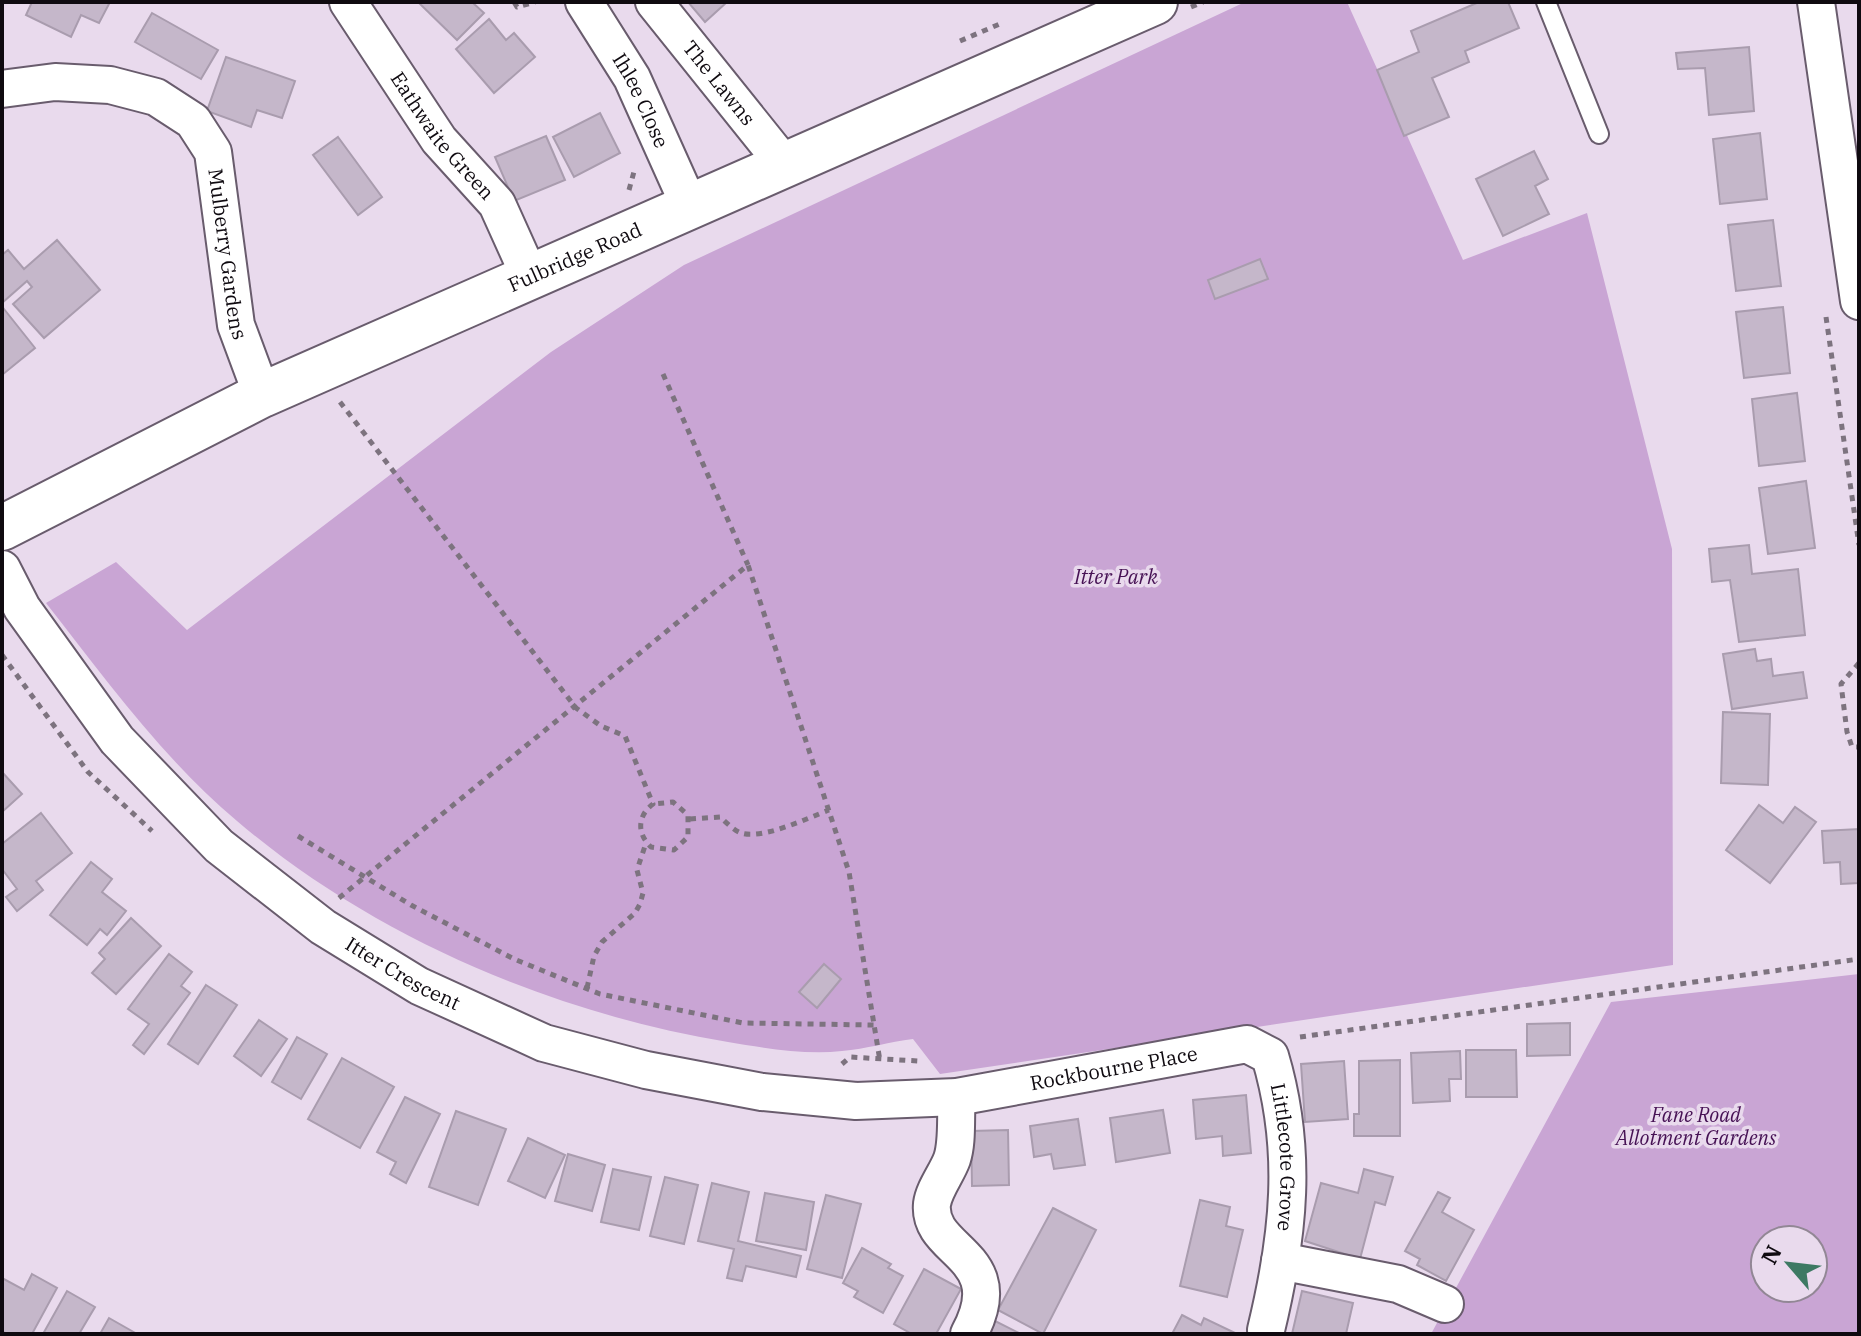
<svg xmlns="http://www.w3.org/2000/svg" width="1861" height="1336" font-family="'IBM Plex Serif',serif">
  <rect width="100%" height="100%" fill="#e9daed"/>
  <g fill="#c9a5d4" fill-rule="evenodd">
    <path d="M1245,2H1347L1463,260L1587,213L1672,549L1673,965L940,1074L913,1039C889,1042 866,1049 842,1051C805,1055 764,1048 728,1042C552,1013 373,937 237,821C163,759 105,678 46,603L116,562L187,630L551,352L684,265Z"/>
    <path d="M1859,974V1334H1431L1611,1002ZM1765,1240H1813V1288H1765Z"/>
  </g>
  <g fill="#c5b7ca" stroke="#a99cae" stroke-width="2">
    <polygon points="32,2 110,2 99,23 81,15 71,37 26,15"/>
    <polygon points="418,2 472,2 484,13 457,40"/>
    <polygon points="688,2 727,2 705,22"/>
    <polygon points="1479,2 1508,2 1519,28 1465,51 1469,62 1432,78 1449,117 1404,136 1377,70 1419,52 1411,31"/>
    <polygon points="152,13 218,50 201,79 135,42"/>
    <polygon points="489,19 506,40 514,33 535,57 494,93 456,49"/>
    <polygon points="1749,47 1754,111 1709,115 1705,68 1678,69 1676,53"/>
    <polygon points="226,57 295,81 282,118 257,110 251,127 207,111"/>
    <polygon points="600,113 620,153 574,177 553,137"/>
    <polygon points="1760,133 1767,199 1720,204 1713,139"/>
    <polygon points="546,136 565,180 514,201 495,157"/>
    <polygon points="338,137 382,197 358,215 313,155"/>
    <polygon points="1534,151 1548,179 1535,186 1549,214 1503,236 1476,179"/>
    <polygon points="1773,220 1781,286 1736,291 1728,225"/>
    <polygon points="57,240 100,290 44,338 13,304 32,287 27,281 2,303 2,255 8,250 24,269"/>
    <polygon points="1260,259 1268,279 1215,299 1208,280"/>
    <polygon points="1783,307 1790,373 1744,378 1736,312"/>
    <polygon points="4,309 35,348 2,375 2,311"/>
    <polygon points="1797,393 1805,461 1759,466 1752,399"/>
    <polygon points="1806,481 1815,548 1768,554 1759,488"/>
    <polygon points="1749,545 1752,574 1798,569 1805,635 1739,642 1730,580 1712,582 1709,549"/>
    <polygon points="1755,649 1757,661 1771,659 1773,676 1803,672 1807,698 1732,709 1723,654"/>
    <polygon points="1723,712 1770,714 1768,785 1721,783"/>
    <polygon points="2,772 22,794 2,812"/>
    <polygon points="1759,805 1783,823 1795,807 1816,822 1770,883 1726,850"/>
    <polygon points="41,813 72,853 36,881 43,890 17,911 6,897 17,889 2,869 2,844"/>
    <polygon points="1859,829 1859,883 1841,884 1840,862 1824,863 1822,831"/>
    <polygon points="91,862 112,879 102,892 126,911 107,935 100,929 87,945 50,915"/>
    <polygon points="131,918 161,946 116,994 92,973 105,959 99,953"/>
    <polygon points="169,954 192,972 181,986 190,993 144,1054 133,1045 149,1024 128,1009"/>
    <polygon points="824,964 841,979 817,1008 799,992"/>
    <polygon points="206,985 237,1005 198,1064 168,1044"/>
    <polygon points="259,1020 287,1039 261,1076 234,1056"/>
    <polygon points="1570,1023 1570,1055 1527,1056 1527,1024"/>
    <polygon points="297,1037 327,1054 301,1099 272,1082"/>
    <polygon points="1466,1050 1516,1050 1517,1097 1466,1097"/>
    <polygon points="1460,1051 1461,1079 1449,1079 1450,1101 1413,1103 1411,1053"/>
    <polygon points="342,1058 394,1087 360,1148 308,1119"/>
    <polygon points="1400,1060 1400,1136 1354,1136 1354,1114 1359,1114 1359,1061"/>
    <polygon points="1344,1061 1348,1119 1305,1122 1301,1064"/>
    <polygon points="1246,1095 1251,1153 1223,1156 1222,1136 1196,1139 1193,1100"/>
    <polygon points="405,1097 440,1114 406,1183 390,1174 396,1162 377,1152"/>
    <polygon points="1163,1110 1170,1153 1116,1162 1110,1118"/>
    <polygon points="456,1111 506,1129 478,1205 429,1187"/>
    <polygon points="1078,1119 1085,1165 1054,1169 1051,1154 1034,1157 1030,1126"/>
    <polygon points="1008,1130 1009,1185 972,1186 971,1131"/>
    <polygon points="528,1138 565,1155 545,1198 508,1181"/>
    <polygon points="568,1154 605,1165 592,1211 555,1201"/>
    <polygon points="613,1169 651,1177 639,1230 601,1222"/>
    <polygon points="1364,1169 1393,1177 1385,1205 1375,1202 1360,1259 1305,1241 1321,1183 1358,1193"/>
    <polygon points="665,1177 698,1185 684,1244 650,1236"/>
    <polygon points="712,1183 749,1192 738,1241 801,1256 796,1277 746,1266 742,1281 727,1278 734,1249 698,1241"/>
    <polygon points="1438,1192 1450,1198 1442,1212 1474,1230 1446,1281 1417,1265 1420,1259 1405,1251"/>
    <polygon points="765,1193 814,1202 806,1250 756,1241"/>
    <polygon points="826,1195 861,1204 842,1278 807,1269"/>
    <polygon points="1200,1200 1230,1207 1226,1226 1243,1230 1227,1297 1180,1286"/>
    <polygon points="1053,1208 1096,1230 1043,1334 998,1310"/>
    <polygon points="862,1248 891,1264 888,1268 903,1276 883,1313 854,1297 858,1291 843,1283"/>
    <polygon points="924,1269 961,1289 936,1334 912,1334 894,1324"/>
    <polygon points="32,1274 57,1288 32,1334 7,1334 2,1331 2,1278 24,1290"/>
    <polygon points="67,1291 95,1307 79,1334 43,1334"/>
    <polygon points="1302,1291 1353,1303 1346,1334 1292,1334"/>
    <polygon points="1182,1315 1201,1325 1204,1318 1235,1333 1172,1334"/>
    <polygon points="109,1318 137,1334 100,1334"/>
    <polygon points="993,1320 1021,1334 986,1334"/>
  </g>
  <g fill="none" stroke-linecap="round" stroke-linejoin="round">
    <defs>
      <polyline id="lane" points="1546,2 1599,134"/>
      <g id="street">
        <path id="s1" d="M348,2L439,140L497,204L529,275"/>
        <path id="s2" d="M584,2L632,78L689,205"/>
        <path id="s3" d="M654,2L784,164"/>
        <polyline points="1816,2 1859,301"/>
        <path id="s4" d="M2,89L55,82L110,85L156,97L193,121L213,152L236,325L262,395"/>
        <path id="s5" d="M2,569L22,608L117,740L219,846L323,927L419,986L544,1043L646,1070L762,1092L856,1101L957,1097L1247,1044L1270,1056C1298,1150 1289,1235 1266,1330"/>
        <path d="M957,1097C955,1116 958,1141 952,1159C947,1173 934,1189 932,1204C927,1253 1012,1254 969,1334"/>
        <polyline points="1280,1261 1398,1284 1445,1304"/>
      </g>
      <g id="secondary">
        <path id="s6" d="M2,528L262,395L1155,2"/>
      </g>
    </defs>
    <use href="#lane" stroke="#695c6d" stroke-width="22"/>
    <use href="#street" stroke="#695c6d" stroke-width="40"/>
    <use href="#secondary" stroke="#695c6d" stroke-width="48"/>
    <g stroke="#7d737f" stroke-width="5" stroke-dasharray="6 6" stroke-linecap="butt">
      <polyline points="514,2 517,7 535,2"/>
      <polyline points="1191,7 1203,2"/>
      <polyline points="960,41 1002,23"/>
      <polyline points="629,190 635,168"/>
      <polyline points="1826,317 1859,545"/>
      <polyline points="663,374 748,565"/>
      <path d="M340,402L576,708L601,726L625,736L653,804C638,815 636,833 651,847L674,850L688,837V815L673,802L653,804"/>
      <polyline points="2,655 88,772 152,831"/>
      <polyline points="1859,663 1841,684 1847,732 1852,747 1859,747"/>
      <path d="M690,819L720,817C726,822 733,830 741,833C762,840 808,818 829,810"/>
      <polyline points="298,836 411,905 514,959 600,994 743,1023 874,1025"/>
      <polyline points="339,898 748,565 849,872 880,1061"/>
      <polyline points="587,988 594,956 602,942 635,913 640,904 643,893 637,870 646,843"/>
      <polyline points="1300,1037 1859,959"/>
      <polyline points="842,1064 850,1057 918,1061"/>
    </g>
    <use href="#lane" stroke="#fff" stroke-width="18"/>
    <use href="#street" stroke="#fff" stroke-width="36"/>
    <use href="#secondary" stroke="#fff" stroke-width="44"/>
  </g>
  <g text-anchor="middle" stroke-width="7" stroke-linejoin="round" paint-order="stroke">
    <g font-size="20" fill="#0f0a10" stroke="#e9daed">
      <text dy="7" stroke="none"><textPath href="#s3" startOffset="104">The Lawns</textPath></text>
      <text dy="7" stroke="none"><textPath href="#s2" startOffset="114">Ihlee Close</textPath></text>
      <text dy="7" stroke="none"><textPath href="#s1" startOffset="164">Eathwaite Green</textPath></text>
      <text dy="7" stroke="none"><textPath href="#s4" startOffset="340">Mulberry Gardens</textPath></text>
      <text dy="7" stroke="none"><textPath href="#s6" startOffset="634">Fulbridge Road</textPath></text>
      <text dy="7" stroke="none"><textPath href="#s5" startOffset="578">Itter Crescent</textPath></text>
      <text dy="7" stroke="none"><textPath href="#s5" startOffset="1314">Rockbourne Place</textPath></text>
      <text dy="7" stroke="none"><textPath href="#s5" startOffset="1578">Littlecote Grove</textPath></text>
    </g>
    <g font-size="20" font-style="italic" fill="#461154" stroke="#e9daed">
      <text x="1116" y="584">Itter Park</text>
      <text x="1696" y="1122">Fane Road<tspan x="1696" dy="23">Allotment Gardens</tspan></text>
    </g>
  </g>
  <rect width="1861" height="1336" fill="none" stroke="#0f0a10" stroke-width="8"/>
  <g transform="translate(1789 1264) rotate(298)"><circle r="38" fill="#e9daed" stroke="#928795" stroke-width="2"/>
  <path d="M0-6L14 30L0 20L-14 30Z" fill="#3d7963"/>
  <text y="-12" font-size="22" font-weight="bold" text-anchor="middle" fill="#0f0a10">N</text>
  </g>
</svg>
